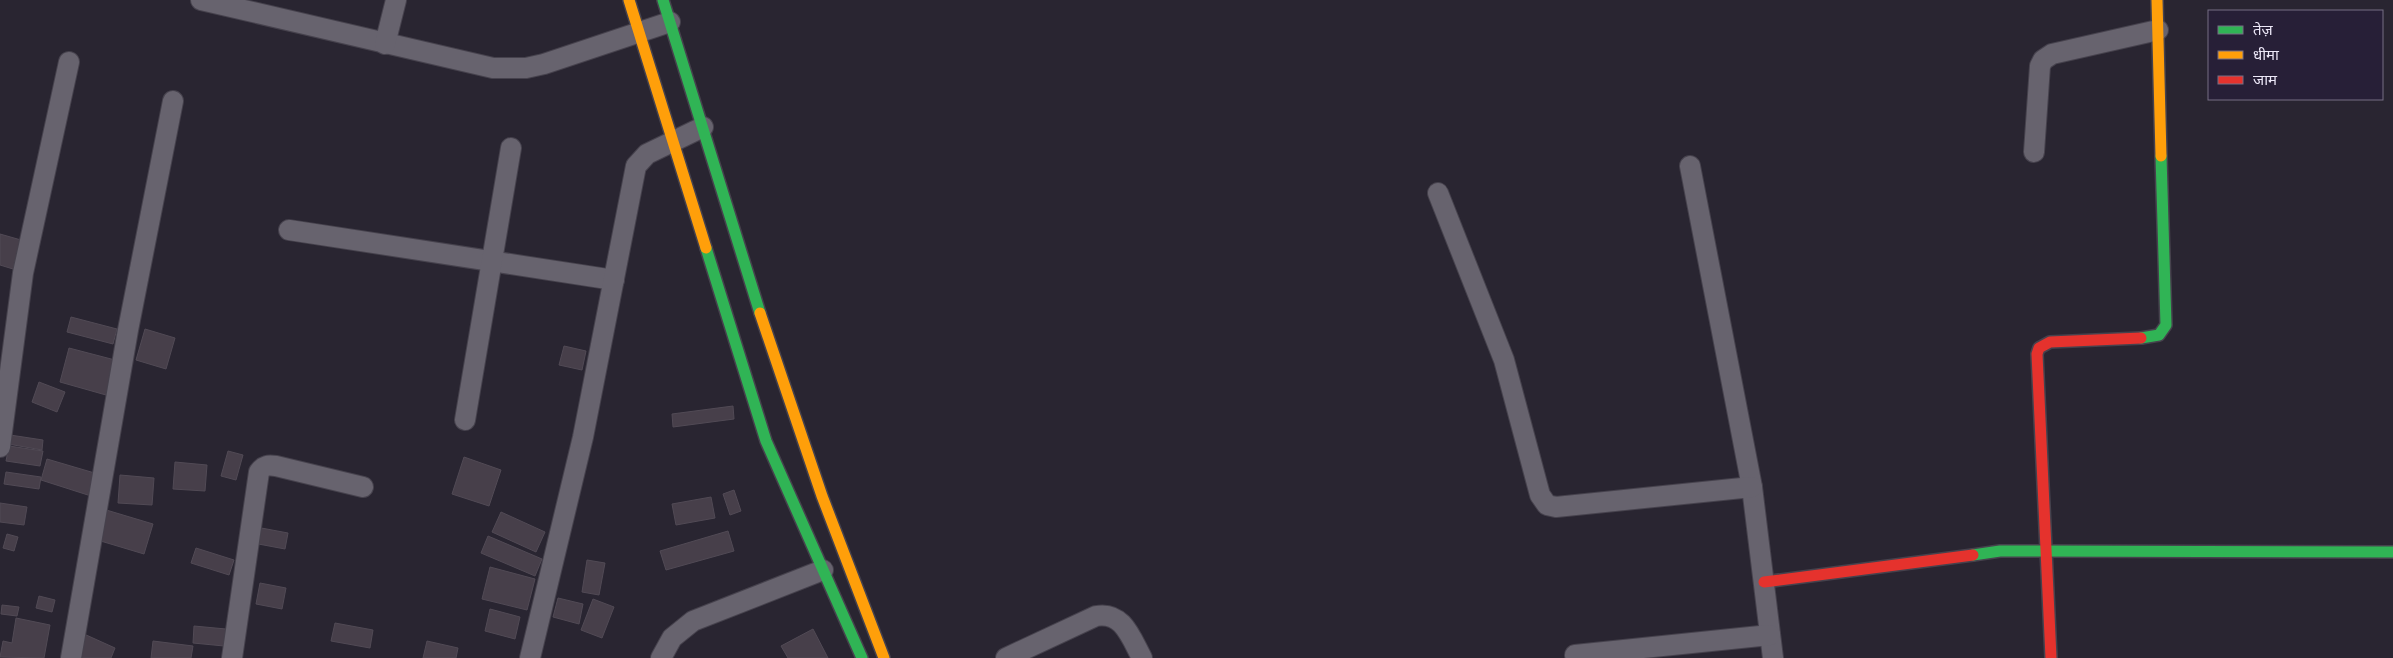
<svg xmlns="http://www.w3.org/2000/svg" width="2393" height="658" font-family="Spectral,'Noto Sans Devanagari',serif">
  <rect width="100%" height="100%" fill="#292531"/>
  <g fill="#473f4a" stroke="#514a55">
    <polygon points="0,234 21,240 13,269 0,265"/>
    <polygon points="71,317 117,329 113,344 67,332"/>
    <polygon points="145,329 175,338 166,369 136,360"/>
    <polygon points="564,346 586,351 582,370 559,365"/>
    <polygon points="69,348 115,360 106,395 60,382"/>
    <polygon points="39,382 65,392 57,412 32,402"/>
    <polygon points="733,406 734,419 673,427 672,414"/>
    <polygon points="10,435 43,440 42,450 8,444"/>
    <polygon points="9,446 43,451 40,466 6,461"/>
    <polygon points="228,451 243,455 236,480 221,476"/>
    <polygon points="464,457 501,470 489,506 452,494"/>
    <polygon points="47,459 98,474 91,496 41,480"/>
    <polygon points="175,462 207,465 205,491 173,489"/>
    <polygon points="6,472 41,477 39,489 4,484"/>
    <polygon points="120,475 154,478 152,505 118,503"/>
    <polygon points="734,490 741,511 730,515 723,494"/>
    <polygon points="711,497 715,518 676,525 672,504"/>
    <polygon points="0,503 27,507 24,525 0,522"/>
    <polygon points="103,509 153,524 144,554 94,539"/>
    <polygon points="501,512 545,532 536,552 492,532"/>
    <polygon points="256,527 288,533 285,549 253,543"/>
    <polygon points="728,531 734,551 666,570 660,551"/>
    <polygon points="7,534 18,537 14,551 3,548"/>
    <polygon points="488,536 542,559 535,576 481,553"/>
    <polygon points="196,548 234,560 229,575 191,563"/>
    <polygon points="587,560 605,563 599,595 582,592"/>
    <polygon points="490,567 535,579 527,610 482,599"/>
    <polygon points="260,583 286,588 282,609 256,604"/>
    <polygon points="39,596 55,600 52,612 36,608"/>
    <polygon points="558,598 583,604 579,624 553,617"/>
    <polygon points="593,599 614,607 602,638 581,630"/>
    <polygon points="2,605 19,607 17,616 1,614"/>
    <polygon points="490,609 520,617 515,639 485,631"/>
    <polygon points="16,618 50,625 44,658 0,657 3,641 12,643"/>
    <polygon points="335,623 373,630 370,648 331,641"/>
    <polygon points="194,626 226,629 224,646 193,643"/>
    <polygon points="813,629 828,658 788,658 781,646"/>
    <polygon points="84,634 115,648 111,658 73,658"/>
    <polygon points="153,641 193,646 191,658 151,658"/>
    <polygon points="427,641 458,648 456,658 423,658"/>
  </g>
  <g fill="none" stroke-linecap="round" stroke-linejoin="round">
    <defs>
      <g id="street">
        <polyline points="201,0 493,68 526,68 544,64 670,22"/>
        <polyline points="385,44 396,0"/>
        <polyline points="2034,152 2040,66 2043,60 2052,54 2158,30"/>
        <polyline points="1690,166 1752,487 1773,658"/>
        <polyline points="1438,193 1504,360 1540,495 1547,505 1556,507 1752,487"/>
        <polyline points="289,230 614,280"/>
        <polyline points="465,420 511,148"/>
        <polyline points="0,447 23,273 69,62"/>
        <polyline points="1575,655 1770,635"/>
        <polyline points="71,658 128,330 173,101"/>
        <path d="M232,658L259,472C264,465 268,465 276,466L363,487"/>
        <polyline points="530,658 583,437 636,166 647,154 703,127"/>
        <polyline points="661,658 672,638 693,621 823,570"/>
        <path d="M1006,658L1096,616C1123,611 1131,638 1142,658"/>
      </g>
      <g id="fast">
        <polyline points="663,0 760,313"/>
        <polyline points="706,248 766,441 862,658"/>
        <polyline points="2141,338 2159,335 2166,325 2161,156"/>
        <polyline points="1973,555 2000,551 2393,552"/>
      </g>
      <g id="slow">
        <polyline points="629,0 706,248"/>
        <polyline points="2157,0 2161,156"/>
        <polyline points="760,313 822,496 884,658"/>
      </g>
      <g id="jam">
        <polyline points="1764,582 1973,555"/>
        <polyline points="2051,658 2037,354 2039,348 2050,342 2141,338"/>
      </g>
    </defs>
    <use href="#street" stroke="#46424d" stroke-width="22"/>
    <use href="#fast" stroke="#46424d" stroke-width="14"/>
    <use href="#slow" stroke="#46424d" stroke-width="14"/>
    <use href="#jam" stroke="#46424d" stroke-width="14"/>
    <use href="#street" stroke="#67636e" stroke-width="20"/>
    <use href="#fast" stroke="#30b455" stroke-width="11"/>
    <use href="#slow" stroke="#ff9f0a" stroke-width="11"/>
    <use href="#jam" stroke="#e5322d" stroke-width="11"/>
  </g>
  <rect x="2208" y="10" width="175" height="90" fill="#271f37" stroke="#766f84"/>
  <rect x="2218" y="26" width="25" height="8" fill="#30b455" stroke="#766f84"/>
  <text x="2253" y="35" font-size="15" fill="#ede8f8">तेज़</text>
  <rect x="2218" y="51" width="25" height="8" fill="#ff9f0a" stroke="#766f84"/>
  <text x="2253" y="60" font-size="15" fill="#ede8f8">धीमा</text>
  <rect x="2218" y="76" width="25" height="8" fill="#e5322d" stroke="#766f84"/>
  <text x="2253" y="85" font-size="15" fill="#ede8f8">जाम</text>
</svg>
